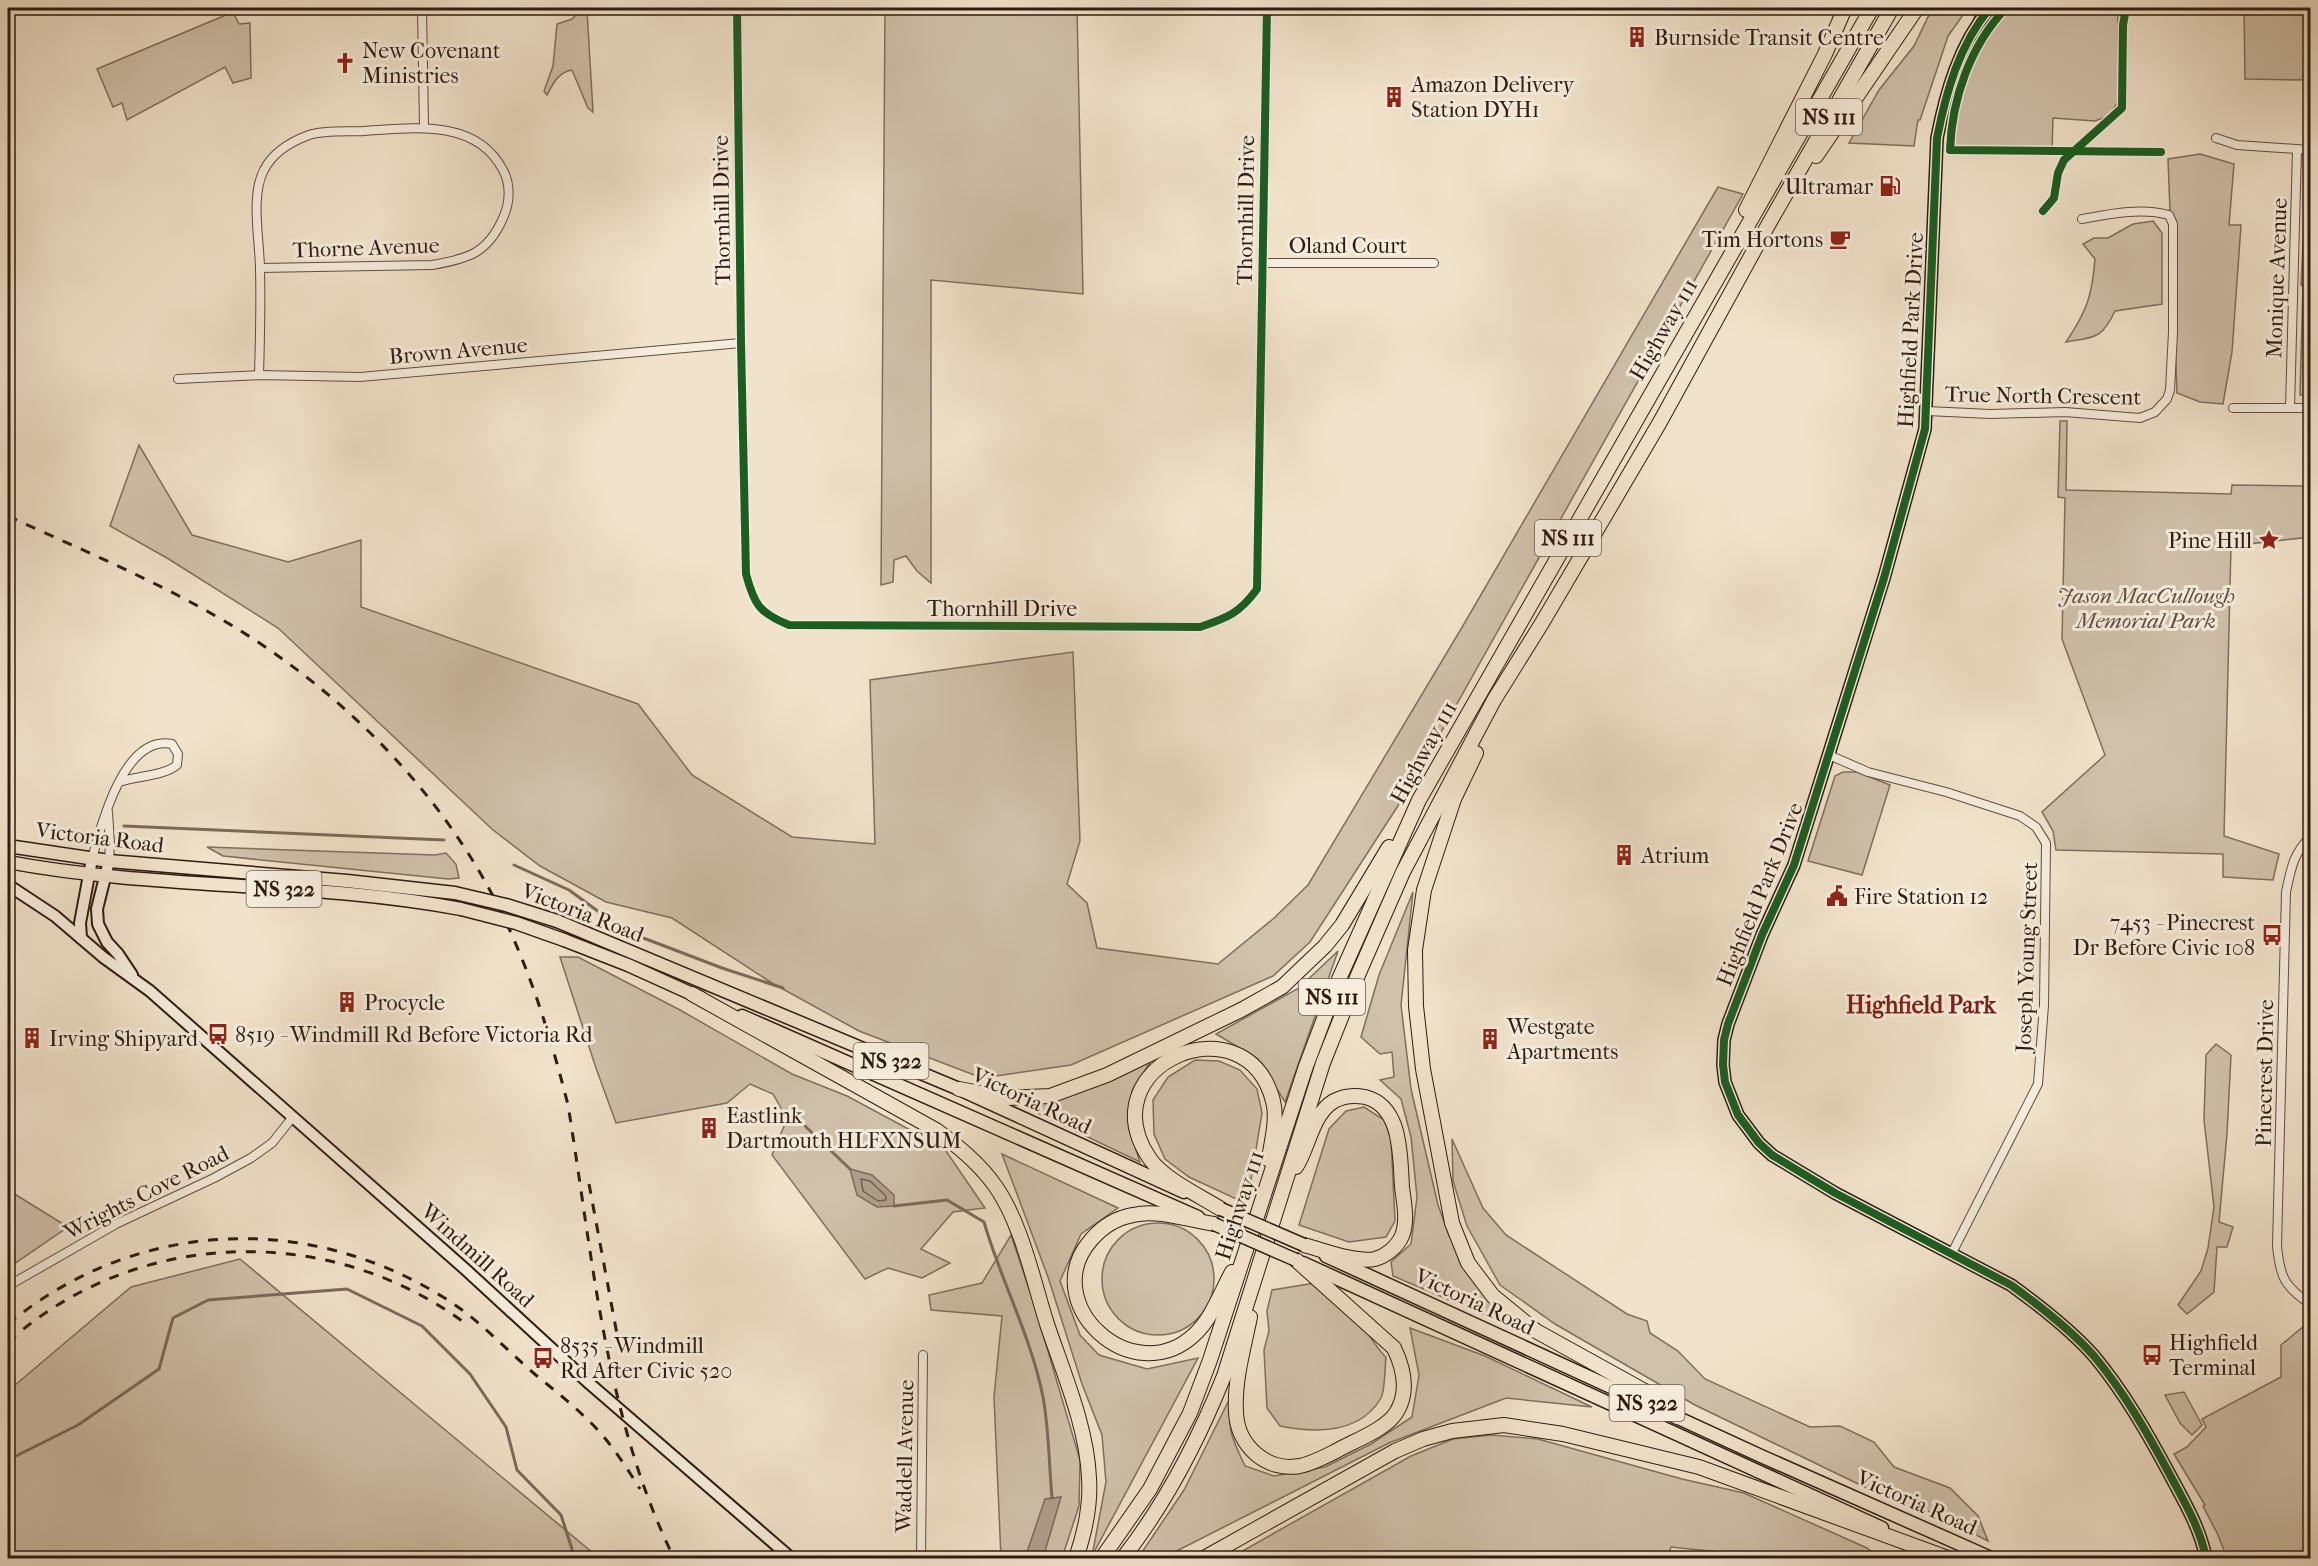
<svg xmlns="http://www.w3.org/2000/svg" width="2318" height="1566" font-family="'IM FELL French Canon',serif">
  <rect width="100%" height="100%" fill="#f1e3cb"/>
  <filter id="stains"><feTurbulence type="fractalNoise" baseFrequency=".00333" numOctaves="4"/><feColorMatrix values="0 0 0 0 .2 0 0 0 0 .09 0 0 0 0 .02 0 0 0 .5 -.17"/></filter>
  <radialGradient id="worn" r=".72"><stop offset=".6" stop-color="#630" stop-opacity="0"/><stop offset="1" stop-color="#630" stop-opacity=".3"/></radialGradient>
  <g fill="#d0c1ab" stroke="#806e5e" stroke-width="1.5">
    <polygon points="885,8 1077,8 1083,294 931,280 931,583 917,571 906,556 894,560 893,582 881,585"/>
    <polygon points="1936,8 1968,8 1948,36 1920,120 1918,120 1914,146 1849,143 1879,90 1914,46 1928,17"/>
    <polygon points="1976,8 2118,8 2118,102 2109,116 2095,121 2053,118 2052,151 1952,150"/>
    <polygon points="2244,8 2310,8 2310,80 2245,79"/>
    <path d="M587,11L593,112L588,108L572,70C558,72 553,84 547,95L544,91L553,66L557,24L572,19L579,12Z"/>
    <polygon points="233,12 239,24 250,23 251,78 233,83 225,67 127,120 122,103 113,107 97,69"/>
    <polygon points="2200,154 2234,164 2229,225 2241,225 2232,352 2223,404 2200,402 2177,393 2168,159"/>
    <polygon points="1718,187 1743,194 1412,784 1310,942 1273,976 1071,1065 982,1078 859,1031 772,983 672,918 606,902 540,866 493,830 278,628 167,558 110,526 139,445 192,535 288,562 361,540 361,607 638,704 692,775 792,837 875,844 870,680 1073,652 1080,841 1067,884 1087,903 1097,948 1218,964 1273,919 1308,885 1464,624"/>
    <polygon points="2305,203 2310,203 2310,395 2300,395 2303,286 2301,285"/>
    <path d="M2153,221L2162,233V304L2115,311C2102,339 2095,337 2066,342C2087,311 2092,296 2095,259L2083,244L2094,238H2108L2133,224Z"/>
    <polygon points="2060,421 2067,421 2066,490 2231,494 2232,485 2310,486 2310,537 2231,546 2224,836 2279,854 2273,880 2223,877 2223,854 2056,850 2053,831 2042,812 2105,755 2062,639 2065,498 2058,497"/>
    <polygon points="1843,772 1857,772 1890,785 1862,875 1808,861 1835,776"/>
    <polygon points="207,847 435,855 446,853 456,864 459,878 448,879 223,856"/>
    <polygon points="1413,892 1401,1005 1411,1089 1438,1205 1449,1235 1474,1283 1520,1330 1393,1276 1391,1262 1411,1244 1417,1197 1411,1137 1401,1099 1380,1080 1394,1077 1392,1052 1380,1054 1361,1037 1379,975"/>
    <polygon points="1338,951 1285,1102 1258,1059 1216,1034 1299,988"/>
    <polygon points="560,957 578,957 680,1010 792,1074 847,1096 944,1148 985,1208 953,1212 921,1249 950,1263 922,1278 888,1268 865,1279 772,1155 787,1119 773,1094 750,1084 727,1103 616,1123 596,1068"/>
    <polygon points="2216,1044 2231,1055 2227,1134 2219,1222 2233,1227 2227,1247 2217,1247 2214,1292 2187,1314 2178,1305 2201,1271 2208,1248 2214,1207 2204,1120 2206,1055"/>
    <polygon points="1195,1060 1219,1061 1240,1070 1257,1089 1262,1113 1247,1204 1189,1177 1165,1159 1154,1134 1153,1100 1168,1077"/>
    <polygon points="1151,1061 1132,1091 1129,1128 1140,1162 1025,1107 1090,1088"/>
    <polygon points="1364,1107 1384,1120 1391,1138 1395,1221 1386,1237 1349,1242 1299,1225 1329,1129 1346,1111"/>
    <polygon points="1452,1139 1483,1208 1506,1235 1627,1314 1647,1321 1650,1333 1678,1351 1705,1379 1810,1427 1840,1426 1874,1442 1894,1467 1950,1488 1978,1516 1988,1541 1933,1513 1885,1497 1695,1405 1555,1324 1500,1285 1467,1226 1453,1181"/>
    <polygon points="1002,1154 1118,1208 1081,1234 1060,1281 1080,1335 1099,1355 1147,1369 1198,1358 1092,1556 1106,1482 1102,1435 1082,1384 1048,1277"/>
    <polygon points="8,1190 68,1227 8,1268"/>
    <circle cx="1158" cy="1279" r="56"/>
    <polygon points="1011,1235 1035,1307 1080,1460 1079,1506 1062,1558 1001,1558 994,1397 1002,1316 931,1310 929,1295 982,1283"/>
    <polygon points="240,1259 599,1558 8,1558 8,1391 131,1287"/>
    <path d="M1315,1283C1331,1298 1349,1312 1363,1328C1371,1336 1379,1352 1386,1357C1385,1366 1385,1391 1381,1398C1360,1434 1315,1433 1280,1426L1267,1408L1264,1350L1269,1331L1267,1311L1272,1290Z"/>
    <polygon points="2306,1319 2310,1320 2310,1558 2227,1558 2218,1535 2203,1506 2205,1505 2174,1454 2187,1447 2206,1427 2202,1419 2281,1377 2281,1345 2304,1326"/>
    <path d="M1410,1328L1485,1356L1592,1407L1506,1398L1389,1443L1163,1558H1138L1184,1490L1232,1394C1227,1428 1230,1435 1245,1466L1274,1476L1325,1467L1371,1444L1412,1417L1419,1375Z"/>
    <polygon points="2184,1392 2202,1425 2192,1435 2180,1423 2165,1395"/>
    <polygon points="1492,1435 1538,1439 1682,1479 1744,1493 1867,1548 1880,1558 1778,1558 1671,1547 1667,1558 1230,1558 1411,1456 1453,1439"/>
  </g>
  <g fill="#af9f8c" stroke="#7c6a5b" stroke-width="1.5">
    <polygon points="850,1169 872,1175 894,1195 894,1206 877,1207 857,1195"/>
    <polygon points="1061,1497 1043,1558 1025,1558 1045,1499"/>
  </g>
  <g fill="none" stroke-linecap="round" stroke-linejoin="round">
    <polygon stroke="#6f5d4e" stroke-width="1.5" points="861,1179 870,1181 886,1196 886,1200 878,1201 863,1191"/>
    <g stroke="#7c6a5b" stroke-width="3">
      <polyline points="124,826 444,840"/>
      <polyline points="514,865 569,890 625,931 722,968 783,988"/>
      <polyline points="805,1126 850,1169"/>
      <path d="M894,1206L947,1200L984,1222C1001,1281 1031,1336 1043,1397C1049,1429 1049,1465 1052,1498"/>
      <polyline points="8,1460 78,1425 159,1369 173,1318 208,1300 347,1289 422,1326 470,1374 506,1427 517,1470 561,1515 572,1549 572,1558"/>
    </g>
    <defs>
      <g id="street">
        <polyline points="422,8 424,127"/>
        <path d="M737,8L741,343L746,574C754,604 759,613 789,625L1200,627C1227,618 1240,613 1257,589L1267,8"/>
        <polyline points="2216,138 2237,145 2310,150"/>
        <polyline points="1262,263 1434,263"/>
        <path d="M259,375C260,340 261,305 260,270C260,241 250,196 264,170C273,152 290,142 309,135C325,130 347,132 364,131C413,128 476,118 503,170C511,185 510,203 503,218C488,253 468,259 432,265L260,268"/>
        <polyline points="178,379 259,375 360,377 741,343"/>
        <polyline points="2233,408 2310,408"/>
        <polyline points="2290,408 2297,150"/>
        <path d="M1927,411L1990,414L2065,412L2140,418L2155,412L2167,399L2170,390L2173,332V224L2169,215C2142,207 2109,214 2082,219"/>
        <polyline points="1829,755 1868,772 1946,792 2020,816 2036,827 2046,843 2044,1005 2038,1084 1952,1253"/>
        <polyline points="108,812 110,843 109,861"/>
        <path d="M2310,837C2293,854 2291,869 2286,892L2277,1246C2280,1277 2284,1286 2310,1304"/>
        <path d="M92,859C101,825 124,734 172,744L178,754L177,765C164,776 136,776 119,782"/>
        <polyline points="8,1286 116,1224 214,1178 251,1158 272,1143 292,1118"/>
        <polyline points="921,1558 923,1355"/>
      </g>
      <g id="secondary">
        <path d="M1990,8C1959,45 1946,92 1937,138L1925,429L1884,578L1794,865L1762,935L1728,1024L1724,1040L1723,1065L1725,1082L1738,1115L1759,1143L1772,1155L1835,1193L2011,1285C2040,1306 2070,1329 2094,1356C2124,1392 2148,1434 2170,1475C2185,1503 2200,1528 2206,1558"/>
        <polyline points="109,861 97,909 98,924 107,942 118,954 132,975"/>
        <polyline points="8,885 55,916 103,957 150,991 465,1269 590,1384 791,1558"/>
        <polyline points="81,938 80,923 92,859"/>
      </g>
      <g id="primary">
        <polyline points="8,846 109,861 347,881 455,893"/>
        <path d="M8,862C157,890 312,881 461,909"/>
        <polyline points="557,921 959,1089 1184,1192"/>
        <polyline points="564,940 628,965 701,998"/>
        <polyline points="742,1016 1198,1217"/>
        <polyline points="1326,1256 1761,1456 1991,1558"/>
        <polyline points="1303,1263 1882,1528"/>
      </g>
      <g id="highway">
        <polyline points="1816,156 1917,8"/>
        <polyline points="1746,210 1825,54 1845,8"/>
        <polyline points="1476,753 1454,799 1424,890 1415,950 1416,1006 1423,1069 1452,1223 1468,1263 1493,1296 1536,1331 1650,1394 1677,1417"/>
        <path d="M692,994L936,1130C959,1147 980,1164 996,1187C1022,1225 1033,1280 1047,1324C1063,1372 1087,1427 1089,1478C1091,1506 1085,1532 1076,1558"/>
        <polyline points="959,1089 1008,1098 1050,1096 1107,1075 1241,1010 1282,987 1325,946 1342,925 1389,847"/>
        <path d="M1296,1167C1309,1147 1312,1114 1334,1101C1343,1096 1355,1095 1365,1097C1402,1106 1400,1156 1402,1187C1404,1203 1408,1221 1402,1236C1397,1247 1386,1256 1375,1259C1356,1263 1323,1250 1304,1245"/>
        <path d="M1221,1209C1200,1196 1164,1179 1150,1159C1086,1065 1246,997 1273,1101C1278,1120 1271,1142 1269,1160"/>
        <path d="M1214,1224C1188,1220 1159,1209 1133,1215C1116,1218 1102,1227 1091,1240C1036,1303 1133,1393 1195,1334C1212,1318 1221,1292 1232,1272"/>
        <path d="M1250,1317C1244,1347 1234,1381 1236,1412C1237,1445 1266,1472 1300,1466C1314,1463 1326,1456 1338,1450C1354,1441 1386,1429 1396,1413C1409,1393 1404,1369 1394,1348L1296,1260"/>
        <polyline points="1102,1558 1150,1489 1190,1413 1210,1360 1306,1066 1339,979 1419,800 1872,8"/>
        <path d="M1123,1558C1166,1503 1198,1441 1224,1376L1323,1063L1358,975L1403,872L1494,700L1542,623L1660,422L1767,227L1892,8"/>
        <polyline points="1204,1558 1395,1451 1423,1439 1452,1431 1504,1425 1563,1434 1699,1467 1948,1558"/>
      </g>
    </defs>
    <use href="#street" stroke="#604d40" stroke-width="10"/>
    <use href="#secondary" stroke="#2f1b11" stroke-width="14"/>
    <use href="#primary" stroke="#2f1b11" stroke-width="15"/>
    <use href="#highway" stroke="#2f1b11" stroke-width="16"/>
    <use href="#street" stroke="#f6eddd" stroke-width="8"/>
    <use href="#secondary" stroke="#f6eddd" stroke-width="10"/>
    <use href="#primary" stroke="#f1e3cb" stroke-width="12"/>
    <use href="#highway" stroke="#f1e3cb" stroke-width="14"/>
    <g stroke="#2f1b11" stroke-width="3" stroke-dasharray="10 10" stroke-linecap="butt">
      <path d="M8,516C84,551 164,584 236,628C337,690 429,780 487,885C525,953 549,1030 568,1105C593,1258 605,1418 674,1558"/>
      <polyline points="589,1184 622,1361"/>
      <path d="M8,1324C135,1220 304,1211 443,1297C479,1319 505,1349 537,1376C554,1390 572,1404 588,1420C609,1440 625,1465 640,1489"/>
      <path d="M8,1342C135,1229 325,1222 462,1321"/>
    </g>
    <defs>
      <g id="primary-bridge">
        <polyline points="455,893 506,905 557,921"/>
        <polyline points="461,909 516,923 564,940"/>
        <polyline points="1221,1209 1304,1245"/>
        <polyline points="1214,1224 1296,1260"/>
      </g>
    </defs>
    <use href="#primary-bridge" stroke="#2f1b11" stroke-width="15" stroke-linecap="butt"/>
    <use href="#primary-bridge" stroke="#f1e3cb" stroke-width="12"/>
    <defs>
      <g id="cycleway">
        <path d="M737,8L741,343L746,574C754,604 759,613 789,625L1200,627C1227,618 1240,613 1257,589L1267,8"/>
        <path d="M1990,8C1959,45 1946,92 1937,138L1925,429L1884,578L1794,865L1762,935L1728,1024L1724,1040L1723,1065L1725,1082L1738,1115L1759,1143L1772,1155L1835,1193L2011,1285C2040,1306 2070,1329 2094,1356C2124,1392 2148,1434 2170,1475C2185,1503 2200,1528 2206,1558"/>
        <path d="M2006,8C1970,46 1952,98 1950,150L2161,152"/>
        <polyline points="2043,211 2054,198 2058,173 2064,160 2122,108 2123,25 2126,8"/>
      </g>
    </defs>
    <use href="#cycleway" stroke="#f6eddd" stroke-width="11"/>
    <use href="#cycleway" stroke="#1b5e20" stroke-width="8"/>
  </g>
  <defs>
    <symbol id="building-bare" viewBox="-9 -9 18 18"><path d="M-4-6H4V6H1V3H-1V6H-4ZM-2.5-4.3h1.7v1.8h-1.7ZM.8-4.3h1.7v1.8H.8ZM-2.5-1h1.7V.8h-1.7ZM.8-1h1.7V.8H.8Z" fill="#8f2418" stroke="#f6eddd" stroke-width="2.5" paint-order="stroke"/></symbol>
    <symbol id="church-bare" viewBox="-9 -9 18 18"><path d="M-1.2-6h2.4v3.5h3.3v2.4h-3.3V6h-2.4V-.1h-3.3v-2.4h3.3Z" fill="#8f2418" stroke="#f6eddd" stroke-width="2.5" paint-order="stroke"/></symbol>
    <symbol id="fuel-bare" viewBox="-9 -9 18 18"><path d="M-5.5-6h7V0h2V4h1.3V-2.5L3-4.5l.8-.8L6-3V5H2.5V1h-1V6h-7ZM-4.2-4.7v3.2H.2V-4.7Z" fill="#8f2418" stroke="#f6eddd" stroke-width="2.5" paint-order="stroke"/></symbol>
    <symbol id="cafe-bare" viewBox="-9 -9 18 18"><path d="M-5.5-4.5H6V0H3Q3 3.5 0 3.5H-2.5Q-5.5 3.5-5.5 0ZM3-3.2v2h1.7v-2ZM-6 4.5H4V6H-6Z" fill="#8f2418" stroke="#f6eddd" stroke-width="2.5" paint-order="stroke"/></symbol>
    <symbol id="sight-bare" viewBox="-9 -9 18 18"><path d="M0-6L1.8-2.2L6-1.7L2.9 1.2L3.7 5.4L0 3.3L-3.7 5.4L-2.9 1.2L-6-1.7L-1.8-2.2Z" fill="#8f2418" stroke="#f6eddd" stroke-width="2.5" paint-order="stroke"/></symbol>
    <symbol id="civic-bare" viewBox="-9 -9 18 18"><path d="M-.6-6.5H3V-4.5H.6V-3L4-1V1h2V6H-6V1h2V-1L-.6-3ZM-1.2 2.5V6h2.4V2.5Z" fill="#8f2418" stroke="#f6eddd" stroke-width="2.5" paint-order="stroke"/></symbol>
    <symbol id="bus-bare" viewBox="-9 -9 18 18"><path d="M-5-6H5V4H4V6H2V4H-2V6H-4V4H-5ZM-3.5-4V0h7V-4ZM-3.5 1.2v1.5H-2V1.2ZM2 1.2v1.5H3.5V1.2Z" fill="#8f2418" stroke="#f6eddd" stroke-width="2.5" paint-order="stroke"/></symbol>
  </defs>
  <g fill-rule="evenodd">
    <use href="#building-bare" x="1622" y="22" width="30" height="30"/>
    <use href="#church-bare" x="330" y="48" width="30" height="30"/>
    <use href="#building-bare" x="1379" y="82" width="30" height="30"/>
    <use href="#fuel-bare" x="1875" y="171" width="30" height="30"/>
    <use href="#cafe-bare" x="1825" y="224" width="30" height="30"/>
    <use href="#sight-bare" x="2254" y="525" width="30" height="30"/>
    <use href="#building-bare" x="1609" y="840" width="30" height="30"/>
    <use href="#civic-bare" x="1822" y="881" width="30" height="30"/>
    <use href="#bus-bare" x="2257" y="920" width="30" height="30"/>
    <use href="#building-bare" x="332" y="987" width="30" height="30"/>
    <use href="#bus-bare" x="203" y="1019" width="30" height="30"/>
    <use href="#building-bare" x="17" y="1023" width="30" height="30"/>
    <use href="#building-bare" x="1475" y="1024" width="30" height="30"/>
    <use href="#building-bare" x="694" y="1113" width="30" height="30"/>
    <use href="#bus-bare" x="2137" y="1340" width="30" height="30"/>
    <use href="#bus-bare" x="528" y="1343" width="30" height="30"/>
  </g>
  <g text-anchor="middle" stroke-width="6" stroke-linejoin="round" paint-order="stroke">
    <g fill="#f6eddd" stroke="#6b5a4e" stroke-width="1.5">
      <rect x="1796" y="99" width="66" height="36" rx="4.5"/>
      <rect x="1535" y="520" width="66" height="36" rx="4.5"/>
      <rect x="246.5" y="871" width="75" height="36" rx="4.5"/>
      <rect x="1299" y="979" width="66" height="36" rx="4.5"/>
      <rect x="853.5" y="1043" width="75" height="36" rx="4.5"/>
      <rect x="1609.5" y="1385" width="75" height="36" rx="4.5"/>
    </g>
    <g font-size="21" font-weight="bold" fill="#2f1b11">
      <text x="1829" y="124">NS 111</text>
      <text x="1568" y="545">NS 111</text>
      <text x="284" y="896">NS 322</text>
      <text x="1332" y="1004">NS 111</text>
      <text x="891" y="1068">NS 322</text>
      <text x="1647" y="1410">NS 322</text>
    </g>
    <g font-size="22" fill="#2f1b11" stroke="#f6eddd" text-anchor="start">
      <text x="1654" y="45">Burnside Transit Centre</text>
      <text x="362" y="58">New Covenant<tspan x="362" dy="25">Ministries</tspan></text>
      <text x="1411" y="92">Amazon Delivery<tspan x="1411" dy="25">Station DYH1</tspan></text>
      <text x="1873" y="194" text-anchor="end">Ultramar</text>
      <text x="1823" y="247" text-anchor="end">Tim Hortons</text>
      <text x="2252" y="548" text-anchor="end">Pine Hill</text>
      <text x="1641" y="863">Atrium</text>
      <text x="1854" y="904">Fire Station 12</text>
      <text x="2255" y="930" text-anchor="end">7453 - Pinecrest<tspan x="2255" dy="25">Dr Before Civic 108</tspan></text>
      <text x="364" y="1010">Procycle</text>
      <text x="1507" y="1034">Westgate<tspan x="1507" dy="25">Apartments</tspan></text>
      <text x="235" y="1042">8519 - Windmill Rd Before Victoria Rd</text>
      <text x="49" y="1046">Irving Shipyard</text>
      <text x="726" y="1123">Eastlink<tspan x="726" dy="25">Dartmouth HLFXNSUM</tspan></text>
      <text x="2169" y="1350">Highfield<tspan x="2169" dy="25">Terminal</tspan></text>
      <text x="560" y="1353">8535 - Windmill<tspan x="560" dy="25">Rd After Civic 520</tspan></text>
    </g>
    <g font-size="22" fill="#2f1b11" stroke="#f6eddd">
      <text transform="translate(721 210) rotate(-91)" y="8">Thornhill Drive</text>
      <text transform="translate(1245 210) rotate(-89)" y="8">Thornhill Drive</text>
      <text x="1348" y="253">Oland Court</text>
      <text transform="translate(366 247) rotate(-2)" y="8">Thorne Avenue</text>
      <text transform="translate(2276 278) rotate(-88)" y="8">Monique Avenue</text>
      <text transform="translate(1663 329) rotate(-60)" y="8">Highway 111</text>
      <text transform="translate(1910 330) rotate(-87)" y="8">Highfield Park Drive</text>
      <text transform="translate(458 350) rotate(-5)" y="8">Brown Avenue</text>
      <text transform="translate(2043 395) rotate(1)" y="8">True North Crescent</text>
      <text x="1002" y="616">Thornhill Drive</text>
      <text transform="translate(1423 752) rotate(-61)" y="8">Highway 111</text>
      <text transform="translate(100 837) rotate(7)" y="8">Victoria Road</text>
      <text transform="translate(1759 894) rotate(-68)" y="8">Highfield Park Drive</text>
      <text transform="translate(583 912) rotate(21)" y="8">Victoria Road</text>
      <text transform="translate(2026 957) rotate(-88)" y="8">Joseph Young Street</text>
      <text transform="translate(2264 1073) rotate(-89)" y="8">Pinecrest Drive</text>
      <text transform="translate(1032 1100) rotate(25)" y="8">Victoria Road</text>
      <text transform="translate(146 1192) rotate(-27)" y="8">Wrights Cove Road</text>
      <text transform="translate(1239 1205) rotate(-72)" y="8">Highway 111</text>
      <text transform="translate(478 1255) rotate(42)" y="8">Windmill Road</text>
      <text transform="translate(1475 1301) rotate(25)" y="8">Victoria Road</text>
      <text transform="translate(904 1456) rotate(-89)" y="8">Waddell Avenue</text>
      <text transform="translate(1917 1502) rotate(24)" y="8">Victoria Road</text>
    </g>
    <g font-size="22" font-style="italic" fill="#5f4d3f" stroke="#f6eddd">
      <text x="2146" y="603">Jason MacCullough<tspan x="2146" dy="25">Memorial Park</tspan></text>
    </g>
    <g font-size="24" font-weight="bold" fill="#7a1f14" stroke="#f6eddd">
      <text x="1921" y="1013">Highfield Park</text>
    </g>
  </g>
  <rect width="2318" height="1566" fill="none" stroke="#f1e3cb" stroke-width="30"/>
  <rect x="9" y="9" width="2300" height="1548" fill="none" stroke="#2f1b11" stroke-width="3"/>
  <rect x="15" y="15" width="2288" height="1536" fill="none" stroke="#2f1b11" stroke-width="1.5"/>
  <rect width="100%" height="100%" filter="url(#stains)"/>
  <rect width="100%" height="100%" fill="url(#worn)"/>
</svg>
